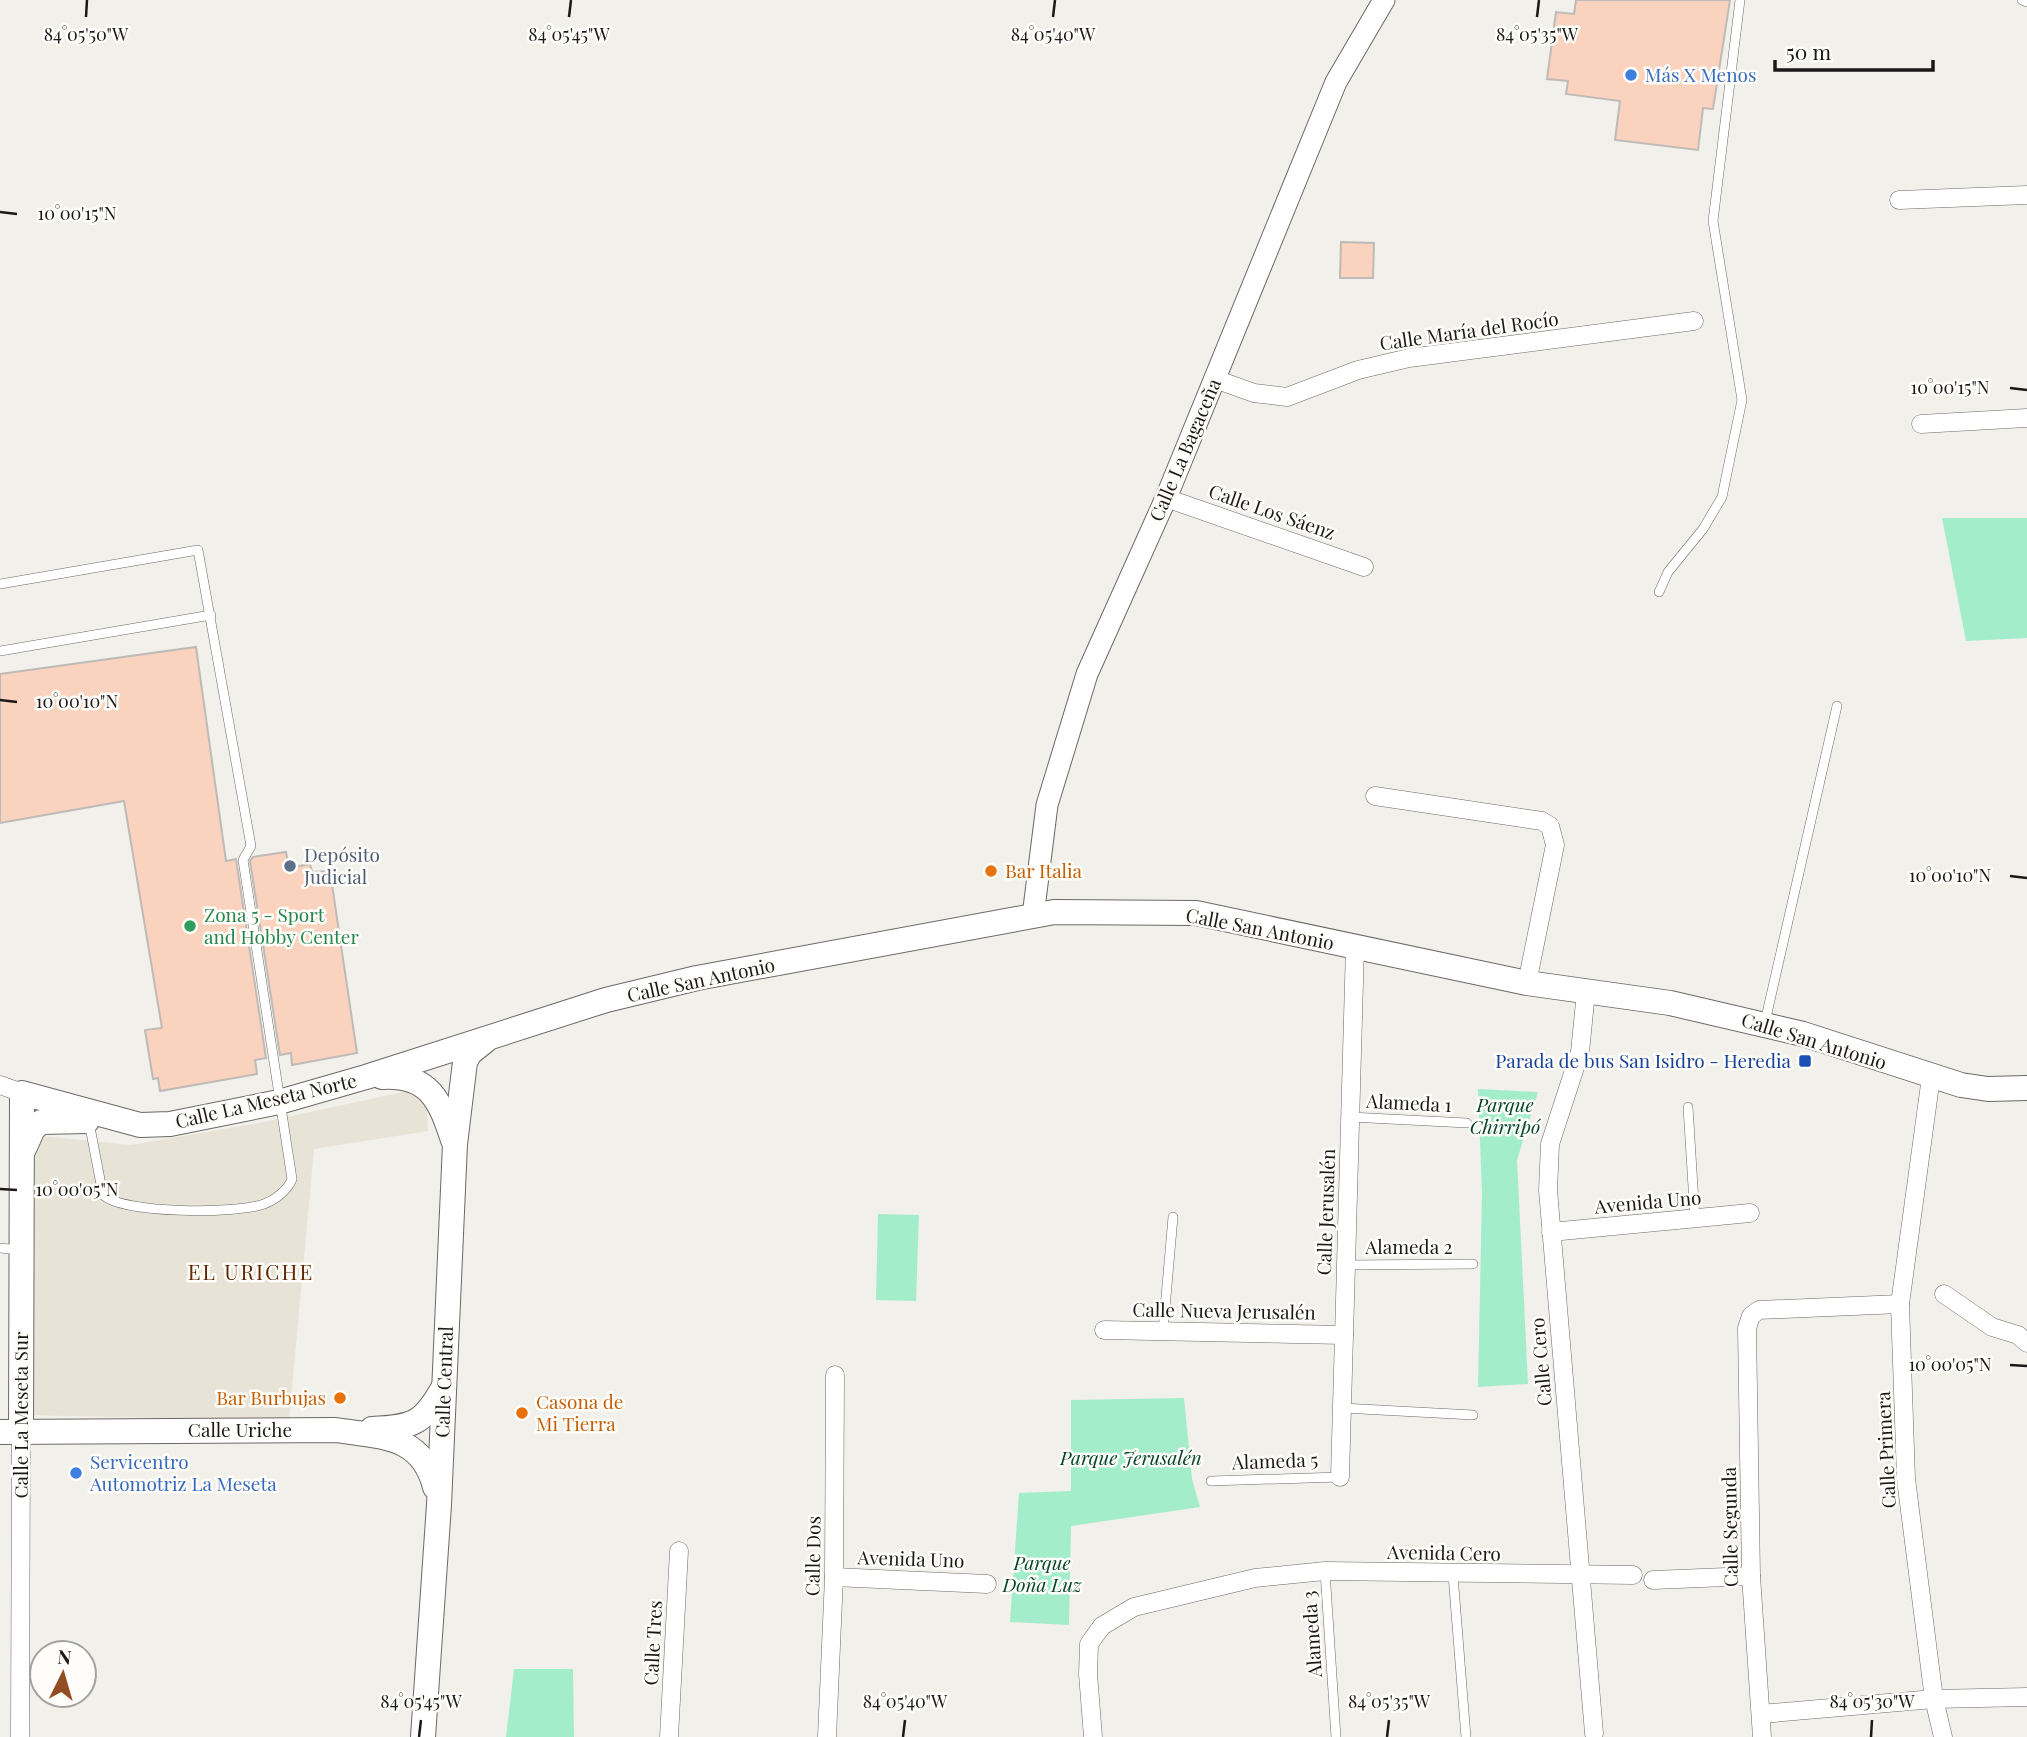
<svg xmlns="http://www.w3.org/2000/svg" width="2027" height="1737" font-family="'Playfair Display',serif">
  <rect width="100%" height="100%" fill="#f2f0eb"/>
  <polygon fill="#e8e3d7" points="412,1090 427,1103 428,1131 314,1149 289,1421 29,1415 31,1144 41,1136 131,1145 264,1122"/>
  <g fill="#a3edca">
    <polygon points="1942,518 2027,518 2027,638 1966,641"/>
    <polygon points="1478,1089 1538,1092 1517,1160 1528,1384 1478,1387 1482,1193"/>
    <polygon points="878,1214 919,1215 916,1301 876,1300"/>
    <polygon points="1184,1398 1192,1479 1200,1507 1071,1526 1069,1625 1010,1622 1019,1493 1071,1491 1071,1400"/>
    <polygon points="514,1669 573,1669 574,1737 506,1737"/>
  </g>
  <g fill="#fad3be" stroke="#bfbab8" stroke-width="2">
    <polygon points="1576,0 1730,0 1713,109 1703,108 1698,150 1615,140 1620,101 1566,94 1568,81 1547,79 1556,12 1574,14"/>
    <polygon points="1341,242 1374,243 1373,278 1340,278"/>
    <polygon points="196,647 226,861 236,859 266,1058 255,1060 257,1074 160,1091 158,1078 153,1079 145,1030 162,1028 124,801 0,823 0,674"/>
    <polygon points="286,852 289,868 310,864 312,872 330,871 357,1053 292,1065 291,1053 280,1055 250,861 253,857"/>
  </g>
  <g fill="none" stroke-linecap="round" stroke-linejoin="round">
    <defs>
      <g id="service">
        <polyline points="2022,0 2027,2"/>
        <path d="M0,584L198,550L251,846L243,860L292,1179C288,1190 275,1200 264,1204C237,1214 124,1214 103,1195L89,1122"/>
        <polyline points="1659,592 1668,572 1703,529 1722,497 1742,400 1713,221 1740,0"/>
        <polyline points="0,651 211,615"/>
        <polyline points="1765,1022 1837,706"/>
        <polyline points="1688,1107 1695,1219"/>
        <polyline points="1350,1117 1467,1123"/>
        <polyline points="0,1248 19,1250"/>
        <polyline points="1346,1265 1473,1264"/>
        <polyline points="1163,1331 1173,1217"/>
        <polyline points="1342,1408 1473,1415"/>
        <polyline points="1211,1481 1340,1477"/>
        <polyline points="1325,1571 1336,1737"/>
        <polyline points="1453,1575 1466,1737"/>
      </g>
      <g id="minor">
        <polyline points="1899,200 2027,195"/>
        <polyline points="1215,379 1254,393 1287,397 1358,370 1409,358 1694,321"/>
        <polyline points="1921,424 2027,418"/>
        <polyline points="1166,498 1364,567"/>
        <polyline points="1375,796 1542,821 1550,826 1555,845 1527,983"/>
        <polyline points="1586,992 1580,1052 1550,1144 1548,1190 1594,1733"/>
        <polyline points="1931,1077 1900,1304 1906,1479 1934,1699 1943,1737"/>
        <polyline points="0,1085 22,1093"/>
        <polyline points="1551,1232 1750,1213"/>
        <polyline points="1944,1294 1992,1327 2018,1335 2027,1343"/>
        <polyline points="1104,1330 1344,1335"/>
        <polyline points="1340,1477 1355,947"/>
        <polyline points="834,1577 987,1584"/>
        <polyline points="1653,1580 1751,1576"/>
        <polyline points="1761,1714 1934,1699 2027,1697"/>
        <polyline points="20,1737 21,1432"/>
        <polyline points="669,1737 679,1551"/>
        <polyline points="827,1737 834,1577 835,1375"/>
        <polyline points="1093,1737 1088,1674 1089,1644 1102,1626 1134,1607 1255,1578 1325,1571 1633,1575"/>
        <polyline points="1762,1737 1751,1576 1747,1328 1751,1316 1759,1310 1900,1304"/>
      </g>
      <polyline id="tertiary" points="1033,916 1047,805 1087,674 1166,498 1336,82 1384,0"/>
      <g id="secondary">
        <path d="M382,1077C430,1074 440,1101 453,1140"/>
        <polyline points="24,1149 33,1129 41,1122 87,1121"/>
        <path d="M372,1429C413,1427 423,1424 443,1388"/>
        <path d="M0,1432L336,1430C382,1437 422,1435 435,1487"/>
        <polyline points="21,1432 22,1093 140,1125 170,1124 279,1102 366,1077 606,1000 697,978 1033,916 1054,912 1196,913 1527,983 1670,1003 1803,1034 1961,1085 1988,1089 2027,1088"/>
        <polyline points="423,1737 439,1505 455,1144 465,1062 470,1053 485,1041"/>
      </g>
    </defs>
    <use href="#service" stroke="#6b6965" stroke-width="10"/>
    <use href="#minor" stroke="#6b6965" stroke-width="19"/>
    <use href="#tertiary" stroke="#6b6965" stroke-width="23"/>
    <use href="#secondary" stroke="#6b6965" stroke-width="26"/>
    <use href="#service" stroke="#fff" stroke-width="9"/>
    <use href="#minor" stroke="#fff" stroke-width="18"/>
    <use href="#tertiary" stroke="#fff" stroke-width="21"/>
    <use href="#secondary" stroke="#fff" stroke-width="24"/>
  </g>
  <path fill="none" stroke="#1a1918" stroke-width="2.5" d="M86,17L87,0M569,17L571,0M1053,17L1055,0M1537,17L1539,0M0,212L17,214M2010,388L2027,390M0,700L17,702M2010,876L2027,878M0,1189L17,1190M2010,1365L2027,1366M419,1737L421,1720M903,1737L905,1720M1387,1737L1389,1720M1871,1737L1872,1720"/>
  <g fill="#3f7fe0" stroke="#fffdfa" stroke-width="2.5">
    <circle cx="1631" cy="75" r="7"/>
    <circle cx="76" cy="1473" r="7"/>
  </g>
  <circle fill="#5c6f8a" stroke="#fffdfa" stroke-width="2.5" cx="290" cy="866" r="7"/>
  <g fill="#e8710a" stroke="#fffdfa" stroke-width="2.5">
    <circle cx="991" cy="871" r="7"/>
    <circle cx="340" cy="1398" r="7"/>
    <circle cx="522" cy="1413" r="7"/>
  </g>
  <circle fill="#2e9e5b" stroke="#fffdfa" stroke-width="2.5" cx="190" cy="926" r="7"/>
  <rect fill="#1a4fb4" stroke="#fffdfa" stroke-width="2.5" x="1798" y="1054" width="14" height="14" rx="3.5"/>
  <g text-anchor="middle" stroke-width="5" stroke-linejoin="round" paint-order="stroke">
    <g font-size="19" fill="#366cbe" stroke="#fffdfa" text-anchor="start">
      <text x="1645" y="82">Más X Menos</text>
      <text x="90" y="1469">Servicentro<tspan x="90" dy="22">Automotriz La Meseta</tspan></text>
    </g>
    <g font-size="19" fill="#1a1918" stroke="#fffdfa">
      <text transform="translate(1469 331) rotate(-8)" y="7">Calle María del Rocío</text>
      <text transform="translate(1185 450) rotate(-67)" y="7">Calle La Bagaceña</text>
      <text transform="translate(1272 512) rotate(19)" y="7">Calle Los Sáenz</text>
      <text transform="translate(1260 929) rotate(11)" y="7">Calle San Antonio</text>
      <text transform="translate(701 980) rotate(-12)" y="7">Calle San Antonio</text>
      <text transform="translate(1814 1041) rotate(17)" y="7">Calle San Antonio</text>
      <text transform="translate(266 1101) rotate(-13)" y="7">Calle La Meseta Norte</text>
      <text transform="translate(1409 1103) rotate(3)" y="7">Alameda 1</text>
      <text transform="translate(1648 1202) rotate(-5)" y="7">Avenida Uno</text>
      <text transform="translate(1326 1212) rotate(-88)" y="7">Calle Jerusalén</text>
      <text x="1409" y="1254">Alameda 2</text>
      <text transform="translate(1224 1311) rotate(1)" y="7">Calle Nueva Jerusalén</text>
      <text transform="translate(1541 1362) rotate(-95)" y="7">Calle Cero</text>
      <text transform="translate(444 1382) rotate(-88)" y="7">Calle Central</text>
      <text transform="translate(21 1415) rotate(-90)" y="7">Calle La Meseta Sur</text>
      <text x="240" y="1437">Calle Uriche</text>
      <text transform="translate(1886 1450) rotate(-93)" y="7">Calle Primera</text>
      <text transform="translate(1275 1461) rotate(-2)" y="7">Alameda 5</text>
      <text transform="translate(1730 1527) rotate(-91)" y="7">Calle Segunda</text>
      <text transform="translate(1444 1553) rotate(1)" y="7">Avenida Cero</text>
      <text transform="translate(813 1556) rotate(-89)" y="7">Calle Dos</text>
      <text transform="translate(911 1559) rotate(2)" y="7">Avenida Uno</text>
      <text transform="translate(1312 1634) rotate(-94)" y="7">Alameda 3</text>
      <text transform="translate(653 1643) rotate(-87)" y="7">Calle Tres</text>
    </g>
    <g font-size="19" fill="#4e5e75" stroke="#fffdfa" text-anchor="start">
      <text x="304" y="862">Depósito<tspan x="304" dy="22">Judicial</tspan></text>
    </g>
    <g font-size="19" fill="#c56008" stroke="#fffdfa" text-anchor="start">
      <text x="1005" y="878">Bar Italia</text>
      <text x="326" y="1405" text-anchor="end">Bar Burbujas</text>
      <text x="536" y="1409">Casona de<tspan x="536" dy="22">Mi Tierra</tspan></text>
    </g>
    <g font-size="19" fill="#27864d" stroke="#fffdfa" text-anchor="start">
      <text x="204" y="922">Zona 5 - Sport<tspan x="204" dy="22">and Hobby Center</tspan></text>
    </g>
    <g font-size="19" fill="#164399" stroke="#fffdfa" text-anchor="end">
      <text x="1791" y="1068">Parada de bus San Isidro - Heredia</text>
    </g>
    <g font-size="19" font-style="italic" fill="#04442e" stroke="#fffdfa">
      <text x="1505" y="1112">Parque<tspan x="1505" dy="22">Chirripó</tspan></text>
      <text x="1131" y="1465">Parque Jerusalén</text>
      <text x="1042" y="1570">Parque<tspan x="1042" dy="22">Doña Luz</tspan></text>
    </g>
    <g font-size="21" letter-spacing="2" fill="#642800" stroke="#fffdfa">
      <text x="251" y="1280">EL URICHE</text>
    </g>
  </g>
  <g font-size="18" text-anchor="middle" fill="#1a1918" stroke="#fffdfa" stroke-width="5" stroke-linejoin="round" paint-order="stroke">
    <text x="86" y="41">84°05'50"W</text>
    <text x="1053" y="41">84°05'40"W</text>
    <text x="569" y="41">84°05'45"W</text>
    <text x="1537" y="41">84°05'35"W</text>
    <text x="77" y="220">10°00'15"N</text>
    <text x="1950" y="394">10°00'15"N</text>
    <text x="77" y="708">10°00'10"N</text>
    <text x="1950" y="882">10°00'10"N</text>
    <text x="77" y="1196">10°00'05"N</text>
    <text x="1950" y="1371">10°00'05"N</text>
    <text x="421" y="1708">84°05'45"W</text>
    <text x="905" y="1708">84°05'40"W</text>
    <text x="1389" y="1708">84°05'35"W</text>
    <text x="1872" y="1708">84°05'30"W</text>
  </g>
  <g transform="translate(63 1674) rotate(5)"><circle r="33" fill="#fffdfa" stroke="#a3a2a0" stroke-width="2"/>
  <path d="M0-5L12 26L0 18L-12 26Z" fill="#934d25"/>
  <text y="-10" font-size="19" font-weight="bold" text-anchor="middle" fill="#1a1918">N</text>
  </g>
  <path d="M1775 60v10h158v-10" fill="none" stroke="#1a1918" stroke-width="3.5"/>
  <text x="1786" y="60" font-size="21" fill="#1a1918" stroke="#fffdfa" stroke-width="5" paint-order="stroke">50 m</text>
</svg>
